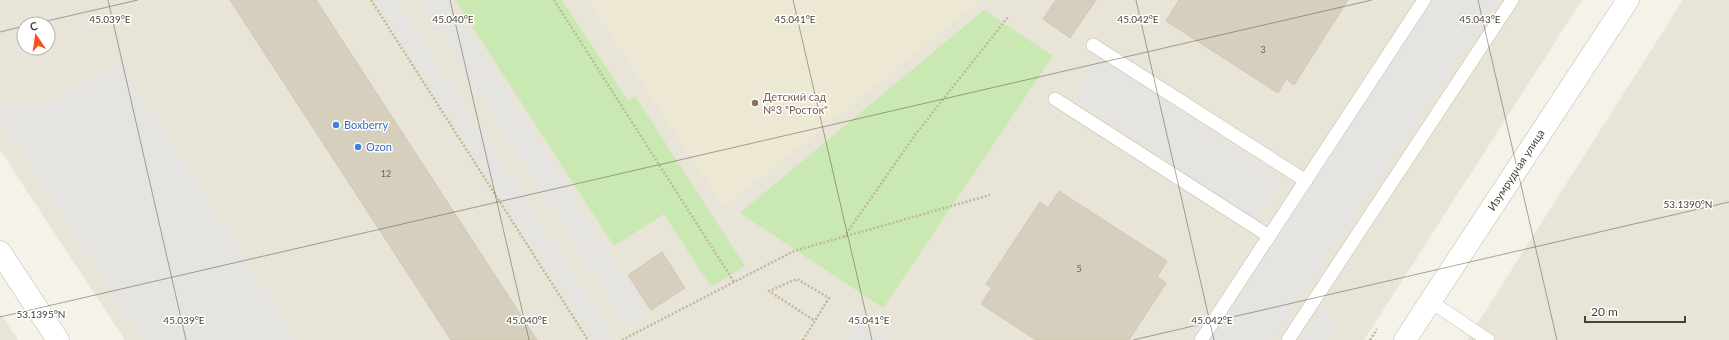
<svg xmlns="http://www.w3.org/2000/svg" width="1729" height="340" font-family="Lato,sans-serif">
  <rect width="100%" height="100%" fill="#f4f2e9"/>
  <g fill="#e8e4d7" fill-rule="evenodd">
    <path d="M0,0H1582L1364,340H125L0,150ZM24,24H48V48H24Z"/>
    <polygon points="1683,0 1729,0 1729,340 1467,340"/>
    <polygon points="0,313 18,340 0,340"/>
  </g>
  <polygon fill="#ede8d3" points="588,0 981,0 724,207"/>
  <g fill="#cae8b2">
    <polygon points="455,0 562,0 628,101 635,96 745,266 711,287 664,214 614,246"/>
    <polygon points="984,10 1053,56 883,308 740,213"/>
  </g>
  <g fill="#e6e4e0">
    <polygon points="374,0 396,0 614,336 608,340 594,340"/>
    <polygon points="419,0 448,0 648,312 627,326"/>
    <polygon points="1431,0 1498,0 1272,340 1205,340"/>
    <polygon points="1098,55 1281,179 1254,219 1071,96"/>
    <polygon points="119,61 297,340 141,340 0,118 0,109 19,97 25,106 38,108 47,105"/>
    <polygon points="1321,307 1342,321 1329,340 1299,340"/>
    <polygon points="859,323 885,340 848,340"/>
  </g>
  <g fill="#d6cfbe" stroke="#d1c7b1">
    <polygon points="230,0 316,0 537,340 451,340"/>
    <polygon points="1056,0 1096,0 1070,38 1043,19"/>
    <polygon points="1179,0 1348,0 1294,85 1286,79 1278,93 1166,21"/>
    <polygon points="1059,191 1167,261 1157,277 1166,283 1129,340 1036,340 981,304 992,288 986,284 1040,202 1048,208"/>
    <polygon points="662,252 685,288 651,310 628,275"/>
  </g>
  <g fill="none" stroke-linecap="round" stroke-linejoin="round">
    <defs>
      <g id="service">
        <polyline points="1093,45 1306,181"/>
        <polyline points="1055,99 1269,236"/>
        <polyline points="1430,301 1488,340"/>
        <polyline points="1201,340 1424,0"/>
        <polyline points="1288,340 1512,0"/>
      </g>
      <g id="minor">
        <polyline points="0,252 58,340"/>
        <polyline points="1405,340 1628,0"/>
      </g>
    </defs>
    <use href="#service" stroke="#c0bbab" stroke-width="14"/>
    <use href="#minor" stroke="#c0bbab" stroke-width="23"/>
    <g stroke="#c1b89c" stroke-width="2.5" stroke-dasharray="2 2" stroke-linecap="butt">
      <polyline points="371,0 588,340"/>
      <polyline points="554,0 734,282"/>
      <polyline points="844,237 915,135 1008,17"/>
      <polyline points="622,340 794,251 990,195"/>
      <polyline points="803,340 829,298 797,279 769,291 815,321"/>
      <polyline points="1370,340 1377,329"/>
    </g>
    <use href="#service" stroke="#fff" stroke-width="13"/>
    <use href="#minor" stroke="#fff" stroke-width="22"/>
  </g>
  <path fill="none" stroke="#484337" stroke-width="1" stroke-opacity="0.45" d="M108,0L186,340M450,0L529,340M793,0L872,340M1136,0L1214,340M1478,0L1557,340M34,24L138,0M0,32L24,26M0,317L1372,0M1133,340L1729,202"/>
  <circle fill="#8d6e63" stroke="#fff" stroke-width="1.5" cx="755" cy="103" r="4"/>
  <g fill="#3f7fe0" stroke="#fff" stroke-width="1.5">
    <circle cx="336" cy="125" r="4"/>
    <circle cx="358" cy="147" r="4"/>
  </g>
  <g text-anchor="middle" stroke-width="3" stroke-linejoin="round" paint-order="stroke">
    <g font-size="9" fill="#6c6659">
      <text x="1263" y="53">3</text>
      <text x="386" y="177">12</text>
      <text x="1079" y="272">5</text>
    </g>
    <g font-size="11" fill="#785e54" stroke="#fff" text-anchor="start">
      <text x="763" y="101">Детский сад<tspan x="763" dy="13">№3 "Росток"</tspan></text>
    </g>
    <g font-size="11" fill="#366cbe" stroke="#fff" text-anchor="start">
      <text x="344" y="129">Boxberry</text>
      <text x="366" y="151">Ozon</text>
    </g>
    <g font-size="11" fill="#484337" stroke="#fff">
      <text transform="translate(1516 170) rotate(-57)" y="4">Изумрудная улица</text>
    </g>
  </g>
  <g font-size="10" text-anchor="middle" fill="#484337" stroke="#fff" stroke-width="3" stroke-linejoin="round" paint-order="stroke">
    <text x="110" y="23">45.039°E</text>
    <text x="453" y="23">45.040°E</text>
    <text x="795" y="23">45.041°E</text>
    <text x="1138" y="23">45.042°E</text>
    <text x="1480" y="23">45.043°E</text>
    <text x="1688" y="208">53.1390°N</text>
    <text x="41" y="318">53.1395°N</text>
    <text x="184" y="324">45.039°E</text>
    <text x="527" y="324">45.040°E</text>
    <text x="869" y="324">45.041°E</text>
    <text x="1212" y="324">45.042°E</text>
  </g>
  <g transform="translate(36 36) rotate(347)"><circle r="19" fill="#ffffff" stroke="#b6b4af"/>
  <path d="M0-3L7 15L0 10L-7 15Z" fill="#f8531b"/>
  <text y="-6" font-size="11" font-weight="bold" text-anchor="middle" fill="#484337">С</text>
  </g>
  <path d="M1585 316v6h100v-6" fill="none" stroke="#484337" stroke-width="2"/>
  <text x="1591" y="316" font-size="12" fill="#484337" stroke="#ffffff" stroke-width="3" paint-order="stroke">20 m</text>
</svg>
